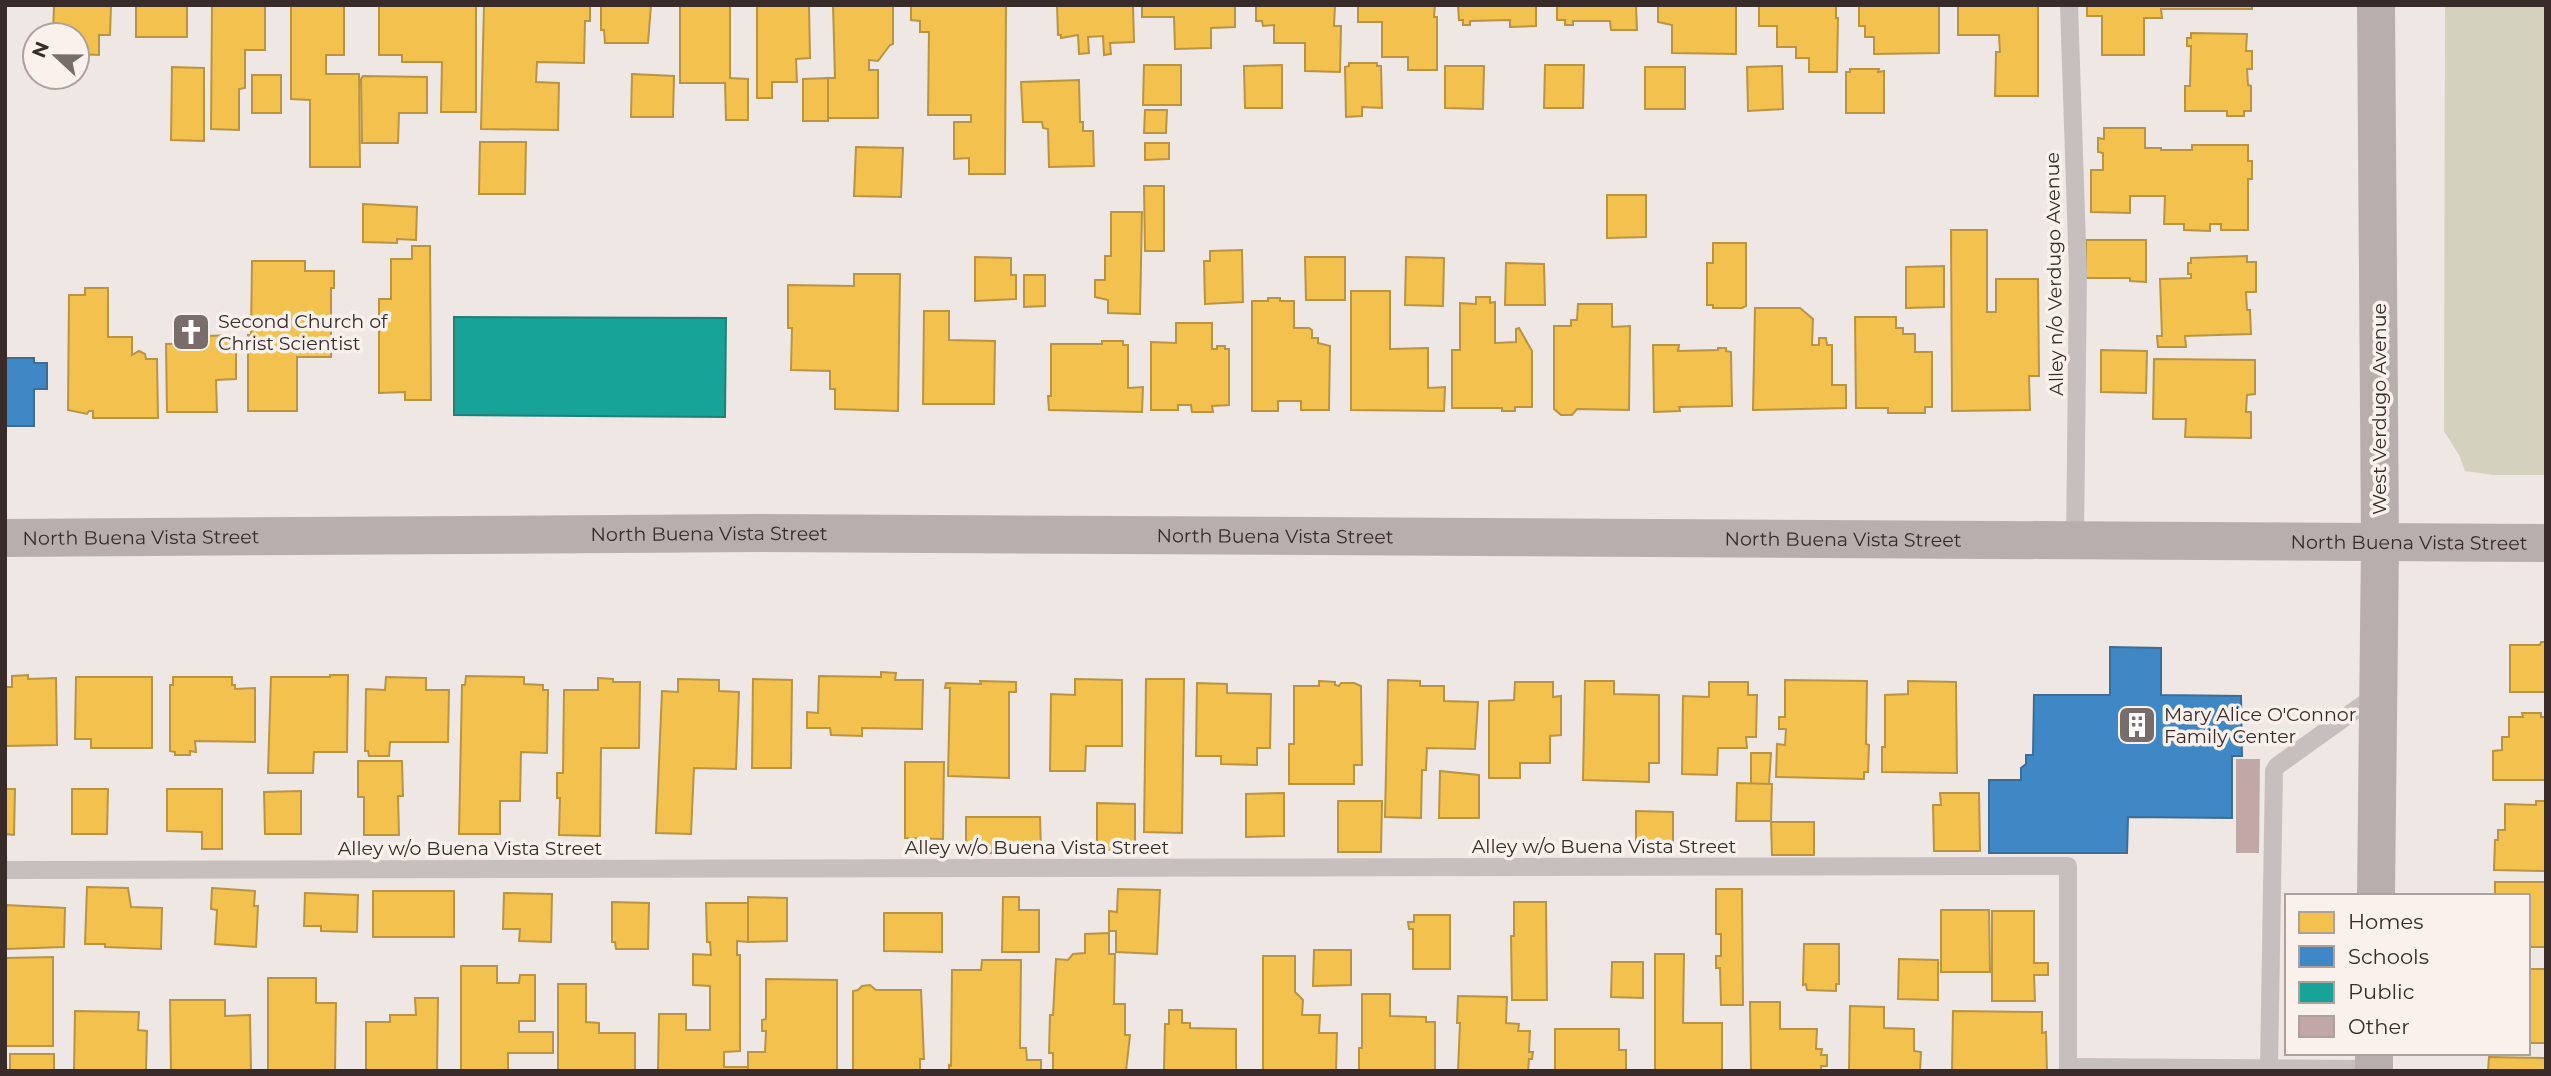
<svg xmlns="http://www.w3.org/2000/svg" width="2551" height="1076" font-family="Montserrat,sans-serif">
  <rect width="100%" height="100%" fill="#eee7e4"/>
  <polygon fill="#d4d2bf" points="2445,5 2546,5 2546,475 2493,475 2465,471 2459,455 2444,431"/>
  <g fill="#f2c14e" stroke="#ba9443" stroke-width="2">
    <polygon points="54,5 111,5 110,35 99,35 99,55 77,54 77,35 53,35"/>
    <rect x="136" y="5" width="51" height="32"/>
    <polygon points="212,5 265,5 265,50 245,50 245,88 239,89 239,130 211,129"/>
    <polygon points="291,5 344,5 344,55 326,55 326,74 359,74 360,167 310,167 310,100 291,99"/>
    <polygon points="379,5 476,5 476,112 441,112 442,62 402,62 402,55 379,55"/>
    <polygon points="484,5 590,5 590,21 585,21 584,63 537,62 536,82 559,83 558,130 481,129"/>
    <polygon points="601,5 651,5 648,43 605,43 604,30 601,30"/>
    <polygon points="680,5 730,5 730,78 748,79 748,120 726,120 725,83 680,83"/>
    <polygon points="757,5 809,5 810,58 796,59 797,82 772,82 772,98 757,98"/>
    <polygon points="833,5 893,5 893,44 890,45 878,61 869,60 869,70 878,70 878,118 828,118 828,78 835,78"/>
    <polygon points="911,5 1006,5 1005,174 969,174 969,158 954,159 954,122 971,122 971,115 928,115 929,32 920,32 920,21 911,20"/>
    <polygon points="1057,5 1133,5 1134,42 1110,43 1111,54 1104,55 1103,36 1088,37 1089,53 1079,54 1078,35 1061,38 1061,35 1058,35"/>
    <polygon points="1142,5 1235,5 1235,27 1211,28 1211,48 1175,49 1174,17 1142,17"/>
    <polygon points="1256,5 1335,5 1334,26 1341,26 1340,72 1305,71 1305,43 1274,43 1274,25 1263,26 1262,21 1256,21"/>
    <polygon points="1358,5 1435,5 1434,17 1437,17 1437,70 1408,70 1408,57 1382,57 1382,22 1358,22"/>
    <polygon points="1458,5 1536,5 1536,26 1510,27 1510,20 1470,21 1470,25 1463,25 1463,20 1459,20"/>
    <polygon points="1557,5 1636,5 1637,30 1611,30 1610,21 1573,21 1573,25 1565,25 1565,20 1557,20"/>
    <polygon points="1658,5 1736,5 1736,54 1672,53 1672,25 1658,22"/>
    <polygon points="1759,5 1836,5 1836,18 1838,18 1837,72 1809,72 1809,58 1796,58 1796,47 1777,47 1777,26 1759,26"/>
    <polygon points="1859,5 1939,5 1939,53 1874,54 1874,37 1865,37 1865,26 1859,26"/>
    <polygon points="1958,5 2038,5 2038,96 1995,96 1996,52 2000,52 1999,35 1958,35"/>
    <polygon points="2087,5 2252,5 2252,9 2161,9 2162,18 2144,18 2144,55 2102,55 2102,16 2087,16"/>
    <polygon points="2191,33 2247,34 2246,51 2252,51 2252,69 2247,69 2248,85 2251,86 2251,111 2244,111 2244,116 2227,116 2227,111 2185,111 2185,86 2190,86 2191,46 2187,46 2187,38 2191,38"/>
    <polygon points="1349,63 1377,63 1377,66 1381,66 1382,108 1362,107 1362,116 1346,117 1345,67 1349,66"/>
    <polygon points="1144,65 1181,65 1181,105 1143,105"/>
    <polygon points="1282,65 1282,108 1245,108 1244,66"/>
    <polygon points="1545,65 1584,65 1583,108 1544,108"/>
    <polygon points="1445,66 1484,66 1483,109 1445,108"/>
    <polygon points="1782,66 1783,109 1748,111 1747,67"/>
    <polygon points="172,67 204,68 204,141 171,140"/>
    <rect x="1645" y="67" width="40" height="42"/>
    <polygon points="1850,69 1879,69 1878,72 1884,71 1884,113 1846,113 1846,72 1850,72"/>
    <polygon points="632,74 674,76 673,117 631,117"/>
    <rect x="252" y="75" width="29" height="38"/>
    <polygon points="363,76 427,77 427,113 399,113 398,143 362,143 361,79"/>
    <polygon points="828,78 828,121 803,121 803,79"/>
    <polygon points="1079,80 1080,122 1083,122 1083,131 1093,131 1094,166 1049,167 1048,129 1043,128 1042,122 1023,122 1021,82"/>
    <polygon points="1145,110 1167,110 1166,133 1144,133"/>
    <polygon points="2104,128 2145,128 2145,148 2161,148 2161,150 2192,150 2192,145 2248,145 2248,161 2252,161 2252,179 2248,179 2248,230 2221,230 2221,224 2210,224 2210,231 2184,230 2184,224 2164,224 2165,196 2130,196 2130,213 2091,212 2091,170 2103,170 2103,153 2098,152 2098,138 2104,139"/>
    <polygon points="480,142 526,142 525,194 479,194"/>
    <polygon points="1145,143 1169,143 1169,159 1145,160"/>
    <polygon points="856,147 903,148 901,197 854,196"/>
    <polygon points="1144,186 1164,186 1164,251 1145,251"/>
    <polygon points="1607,195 1646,195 1646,237 1607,238"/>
    <polygon points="363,204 417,207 416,240 397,239 397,243 363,242"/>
    <polygon points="1111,212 1142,212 1140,314 1108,313 1108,300 1095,297 1095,280 1105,280 1105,256 1111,256"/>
    <polygon points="1951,230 1987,230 1987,312 1996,312 1996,279 2038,279 2039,376 2029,376 2030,410 1952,411"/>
    <polygon points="2086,240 2146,240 2146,282 2130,281 2130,278 2086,278"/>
    <polygon points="1713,243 1746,243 1746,306 1742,308 1713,308 1713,305 1707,305 1707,263 1713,263"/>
    <polygon points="412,246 430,246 431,400 405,400 405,392 379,393 379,299 391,299 391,259 412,259"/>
    <polygon points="1242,250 1243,302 1205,304 1204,261 1210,261 1210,251"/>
    <polygon points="2247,256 2247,262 2256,262 2256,292 2246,292 2247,310 2250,310 2251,334 2185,336 2186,347 2158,347 2157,336 2162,336 2160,279 2191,278 2191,274 2188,274 2188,263 2191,263 2191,258"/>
    <polygon points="975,257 1011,258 1011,275 1016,275 1016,299 975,301"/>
    <polygon points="1305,257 1345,257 1345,300 1306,300"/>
    <polygon points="1406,257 1444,258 1443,306 1405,305"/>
    <polygon points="252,261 305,261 305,271 334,271 334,288 331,288 331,357 297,357 297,411 248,411 248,335 251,335"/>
    <polygon points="1506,263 1544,264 1545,305 1505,305"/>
    <polygon points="1944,266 1944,307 1906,308 1906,267"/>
    <polygon points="854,274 900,274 898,411 835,409 835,389 830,389 830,371 791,370 792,328 788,328 788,285 854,286"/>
    <polygon points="1024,275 1045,275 1045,306 1024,307"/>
    <polygon points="85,288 108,288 108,337 132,337 132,355 139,351 145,354 146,359 157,359 158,418 93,418 93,411 89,411 87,414 68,410 69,295 85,295"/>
    <polygon points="1351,291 1390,291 1390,349 1428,348 1428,388 1445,387 1444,411 1351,410"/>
    <polygon points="1476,297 1490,297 1490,303 1495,302 1495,343 1516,342 1516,329 1519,328 1532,351 1532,407 1515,407 1515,411 1502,411 1502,408 1452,408 1452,350 1460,350 1460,303 1476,304"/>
    <polygon points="1268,298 1280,298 1280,301 1294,301 1294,328 1309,328 1312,330 1312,338 1318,338 1318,343 1330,346 1329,410 1301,410 1301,401 1278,401 1278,411 1252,411 1252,301 1268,301"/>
    <polygon points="1578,304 1612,304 1612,327 1630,326 1629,410 1577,409 1572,415 1561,415 1554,409 1554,326 1571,326 1571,320 1577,320"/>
    <polygon points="1755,308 1800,308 1813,319 1812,345 1819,345 1819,338 1826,338 1827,345 1832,345 1832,385 1846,385 1846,408 1753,410"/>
    <polygon points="924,311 949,311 949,340 995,341 994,404 923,404"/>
    <polygon points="1855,317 1896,317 1896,328 1903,328 1903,334 1915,334 1915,352 1932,352 1932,407 1925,407 1925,413 1888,413 1888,408 1856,408"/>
    <polygon points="1176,323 1212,323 1212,349 1217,349 1217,346 1225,346 1225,349 1229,349 1229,405 1212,406 1213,412 1192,412 1191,405 1178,405 1178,410 1151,410 1151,342 1176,343"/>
    <polygon points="236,335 236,379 216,380 217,412 167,412 166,344 206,343 206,336"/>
    <polygon points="1102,341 1123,341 1123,345 1128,345 1128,388 1143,387 1142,412 1049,410 1048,396 1051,396 1051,344 1102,344"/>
    <polygon points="1653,345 1679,345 1678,351 1718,350 1718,348 1726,348 1726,351 1731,352 1732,406 1679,407 1680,411 1654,412"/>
    <polygon points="2101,350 2147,351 2146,393 2101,392"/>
    <polygon points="2154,359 2255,360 2255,394 2247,395 2246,412 2251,412 2251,438 2185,437 2186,419 2153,419"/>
    <polygon points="2541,642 2546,642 2546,692 2510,692 2510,645 2540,645"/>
    <polygon points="881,672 896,673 895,680 923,680 922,729 862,728 862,736 831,735 830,728 807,728 807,712 818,713 819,676 881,677"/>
    <polygon points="28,675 28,679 56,678 57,745 5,746 5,687 12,687 12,676"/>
    <polygon points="330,675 348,675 347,752 314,752 313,773 268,773 271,677 330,677"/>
    <polygon points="466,676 524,677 524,684 543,685 543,690 548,690 547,753 521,752 520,801 500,801 500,834 459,834 462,685 465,685"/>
    <polygon points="76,677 152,677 152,748 91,748 91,739 75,739"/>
    <polygon points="173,677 232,677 232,685 235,685 235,689 255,688 255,742 195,741 196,752 190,751 190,755 175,755 175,752 170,751 170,685 173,685"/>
    <polygon points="386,677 426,678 426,690 449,690 448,742 390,742 389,756 369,756 368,751 365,751 366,689 385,690"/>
    <polygon points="598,678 613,679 613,682 640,682 639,748 601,748 600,836 559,835 560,798 557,798 557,773 563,773 564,690 598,690"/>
    <polygon points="678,679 719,680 719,691 739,692 736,769 694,768 691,834 656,833 662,691 678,692"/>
    <polygon points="753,679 792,680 791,768 752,768"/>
    <polygon points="1075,679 1122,680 1122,746 1086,746 1085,771 1050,771 1051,694 1075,695"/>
    <polygon points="1146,679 1184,679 1182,833 1144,832"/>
    <polygon points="1388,680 1420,681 1420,686 1444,686 1444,701 1478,702 1475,749 1427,748 1426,770 1422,770 1421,818 1385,817"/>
    <polygon points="1785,680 1867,681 1866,744 1869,745 1868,772 1864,772 1864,779 1776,777 1777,744 1785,745 1786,729 1779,729 1779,717 1785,717"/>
    <polygon points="980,681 1016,682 1016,692 1009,692 1009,778 948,776 950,688 945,688 946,683 981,684"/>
    <polygon points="1319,681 1335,682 1335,685 1339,686 1341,683 1354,683 1361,686 1362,765 1354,765 1354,784 1289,784 1289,744 1294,744 1294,686 1319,686"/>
    <polygon points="1585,681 1614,681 1614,694 1659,695 1659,763 1649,763 1649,782 1583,780"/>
    <polygon points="1908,681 1956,682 1957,773 1882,772 1882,747 1885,747 1885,695 1908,694"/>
    <polygon points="1515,682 1553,682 1553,697 1561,696 1561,735 1550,736 1550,763 1520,763 1520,778 1489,778 1489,701 1514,700"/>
    <polygon points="1709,682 1748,682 1748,695 1757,695 1756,737 1746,737 1747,748 1718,748 1717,775 1682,774 1683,696 1709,697"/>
    <polygon points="1197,683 1227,684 1227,693 1271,694 1270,748 1257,748 1257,765 1221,764 1221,756 1196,756"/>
    <polygon points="2522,713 2541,713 2541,717 2546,717 2546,780 2493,780 2493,751 2502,750 2502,737 2509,737 2509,717 2523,717"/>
    <polygon points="1751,753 1771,753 1769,784 1751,784"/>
    <polygon points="358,761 402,761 403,796 398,796 399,835 364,835 364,797 358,797"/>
    <polygon points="905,762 944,762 943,839 905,838"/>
    <polygon points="1440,771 1479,775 1479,818 1439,818"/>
    <polygon points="1737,783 1772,784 1771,821 1736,821"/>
    <polygon points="5,789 15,789 14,835 5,834"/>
    <polygon points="72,789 108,789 107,834 72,834"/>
    <polygon points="167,789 222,789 222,849 202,849 202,832 167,831"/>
    <polygon points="301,791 301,834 265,834 264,792"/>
    <polygon points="1284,793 1284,836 1246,837 1246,794"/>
    <polygon points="1940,793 1979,793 1980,851 1934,851 1933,805 1941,805"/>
    <polygon points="1338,801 1382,801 1381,852 1338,852"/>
    <polygon points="2536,801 2546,801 2546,871 2494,870 2495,840 2498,840 2498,830 2505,830 2505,804 2536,805"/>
    <polygon points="1097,803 1135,804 1135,850 1097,850"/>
    <polygon points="1636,811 1673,812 1673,846 1636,846"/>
    <polygon points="966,817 1040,817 1041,853 966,853"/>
    <polygon points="1771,822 1814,822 1814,855 1772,855"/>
    <polygon points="2495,882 2546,882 2546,947 2528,947 2528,896 2495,896"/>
    <polygon points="87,887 128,888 131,907 162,908 161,949 105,947 105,944 85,944"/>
    <polygon points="212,888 255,891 254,906 258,906 256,947 215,944 217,910 211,909"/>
    <polygon points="1118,889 1160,890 1157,954 1116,952 1116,931 1109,931 1109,911 1117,912"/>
    <polygon points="1716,889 1742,889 1743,1005 1721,1005 1720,968 1716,968 1716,956 1721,956 1721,934 1716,934"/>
    <rect x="373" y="891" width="81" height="46"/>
    <polygon points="305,893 358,895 357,932 321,931 321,926 304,926"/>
    <polygon points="504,893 552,894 551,942 519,941 520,929 503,929"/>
    <polygon points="748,897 787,898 787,941 748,942"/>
    <polygon points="1003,897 1019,897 1019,910 1039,910 1039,952 1002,952"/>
    <polygon points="612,902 649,903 648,949 616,949 615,942 612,942"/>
    <polygon points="1514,902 1546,902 1547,1000 1512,1000 1511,936 1514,936"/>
    <polygon points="706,903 748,903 748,942 737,941 737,955 740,955 740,1051 724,1052 724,1067 748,1067 748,1071 658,1071 659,1014 686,1014 686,1030 710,1030 710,986 693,985 693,954 711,955 710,942 707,942"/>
    <polygon points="5,905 65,908 64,947 5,949"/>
    <polygon points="1941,910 1989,910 1990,972 1941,972"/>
    <polygon points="1992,911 2034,911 2034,963 2048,963 2048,975 2034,975 2035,1001 1992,1001"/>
    <polygon points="884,913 942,913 942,952 884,951"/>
    <polygon points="1414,915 1450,915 1450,969 1413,969 1413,929 1409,929 1408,922 1414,922"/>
    <polygon points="1109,933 1109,954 1115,954 1114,1004 1125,1004 1125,1035 1130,1035 1126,1071 1053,1071 1053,1053 1049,1053 1050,1015 1053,1015 1056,959 1068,960 1073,954 1085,953 1085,934"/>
    <polygon points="1804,944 1839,944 1839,984 1836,984 1836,991 1807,990 1806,984 1803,985"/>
    <polygon points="1314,950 1351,950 1351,985 1313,986"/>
    <polygon points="1655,954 1684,954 1683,1023 1722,1023 1722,1071 1655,1071"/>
    <polygon points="1263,956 1295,956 1295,992 1303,1000 1302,1015 1320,1015 1319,1033 1337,1033 1336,1071 1263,1071"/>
    <polygon points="53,957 53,1046 5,1046 5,958"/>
    <polygon points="1899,959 1938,960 1938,1000 1898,999"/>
    <polygon points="982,960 1021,960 1020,1048 1026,1048 1027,1060 1041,1060 1041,1071 949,1071 949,1065 951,1066 952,970 981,970"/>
    <polygon points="1612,962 1643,962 1643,998 1611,997"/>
    <polygon points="461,966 497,966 497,983 519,983 520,975 535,975 535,1021 519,1021 519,1032 553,1032 553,1053 508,1053 508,1071 461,1071"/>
    <rect x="2528" y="969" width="18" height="74"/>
    <polygon points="268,978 316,978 316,1003 336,1003 335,1070 268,1071"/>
    <polygon points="766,979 837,980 837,1071 748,1071 748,1052 765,1052 766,1031 762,1031 762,1020 766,1019"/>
    <polygon points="558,984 586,984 586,1022 599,1023 599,1033 635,1033 635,1071 558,1071"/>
    <polygon points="870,985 876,990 921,990 924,1059 920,1059 920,1071 853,1071 853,991 858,990 862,986"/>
    <polygon points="1362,994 1390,994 1390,1016 1426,1017 1426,1022 1435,1022 1435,1071 1359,1071 1359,1048 1362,1048"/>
    <polygon points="1458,996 1507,997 1506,1023 1519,1024 1518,1031 1530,1031 1529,1052 1533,1052 1532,1059 1529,1059 1528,1071 1458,1071 1460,1023 1457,1023"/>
    <polygon points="415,998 438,998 437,1071 366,1071 366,1022 390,1022 390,1015 416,1015"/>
    <polygon points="170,1000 225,1000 225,1016 250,1015 251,1071 171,1071"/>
    <polygon points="1750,1002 1780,1002 1780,1029 1817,1029 1816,1049 1822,1049 1821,1055 1827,1055 1827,1066 1821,1066 1821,1071 1751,1071"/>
    <polygon points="1850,1006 1884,1007 1884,1028 1914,1029 1914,1051 1921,1052 1920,1071 1849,1071"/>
    <polygon points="1169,1010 1182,1010 1182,1023 1190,1023 1190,1028 1236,1029 1236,1071 1164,1071 1165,1024 1169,1024"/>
    <polygon points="75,1011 139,1012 138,1030 147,1031 146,1071 74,1071"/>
    <polygon points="1953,1011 2042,1012 2042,1033 2046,1032 2047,1071 1952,1071"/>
    <polygon points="1555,1029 1619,1029 1619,1050 1626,1050 1626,1071 1555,1071"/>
    <rect x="10" y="1054" width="44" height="17"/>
    <polygon points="2489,1057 2546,1058 2546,1071 2488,1071"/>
  </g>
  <g fill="#3f88c5" stroke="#3d6c96" stroke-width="2">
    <polygon points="5,358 34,358 34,363 47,363 47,389 34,389 34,426 5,426"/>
    <polygon points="2110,647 2161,648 2161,695 2241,696 2242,756 2232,756 2232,818 2128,817 2127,853 1989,853 1989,780 2021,780 2021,768 2026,764 2026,755 2033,755 2034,695 2110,695"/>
  </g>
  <polygon fill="#17a398" stroke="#217f77" stroke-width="2" points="454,317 726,318 725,417 454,415"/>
  <polygon fill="#c1a8a7" points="2236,759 2260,759 2259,853 2236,853"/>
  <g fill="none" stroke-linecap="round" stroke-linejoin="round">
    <g stroke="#c7bfbd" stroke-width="18">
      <polyline points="2069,5 2078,274 2075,542"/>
      <polyline points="5,870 2068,866 2068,1071"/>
      <polyline points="2068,1067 2374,1069"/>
      <polyline points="2269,1068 2274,771 2277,766 2379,693"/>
    </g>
    <g stroke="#b8afad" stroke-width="38">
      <path id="s1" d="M5,538L761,533L2546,543"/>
      <polyline points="2376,896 2380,543 2376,5"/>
      <polyline points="2374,1071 2374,1053"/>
    </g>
  </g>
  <defs>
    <symbol id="church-square" viewBox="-11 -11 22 22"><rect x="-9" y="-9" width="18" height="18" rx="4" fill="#786d6b" stroke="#faf0ec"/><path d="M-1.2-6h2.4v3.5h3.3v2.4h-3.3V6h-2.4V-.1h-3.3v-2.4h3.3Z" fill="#fff"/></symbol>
    <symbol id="building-square" viewBox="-11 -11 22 22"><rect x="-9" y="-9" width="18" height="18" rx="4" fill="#786d6b" stroke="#faf0ec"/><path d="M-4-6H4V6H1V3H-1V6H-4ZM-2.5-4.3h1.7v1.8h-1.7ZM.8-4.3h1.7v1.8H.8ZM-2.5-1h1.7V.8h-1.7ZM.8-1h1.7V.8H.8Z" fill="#fff"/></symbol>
  </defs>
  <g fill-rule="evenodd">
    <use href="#church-square" x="169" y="310" width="44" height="44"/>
    <use href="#building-square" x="2115" y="703" width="44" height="44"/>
  </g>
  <g text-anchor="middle" stroke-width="7" stroke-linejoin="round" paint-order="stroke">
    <g font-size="19" fill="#392b2a" stroke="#faf0ec">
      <text transform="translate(2054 274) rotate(-91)" y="7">Alley n/o Verdugo Avenue</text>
      <text transform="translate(2379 409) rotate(-90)" y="7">West Verdugo Avenue</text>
      <text dy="7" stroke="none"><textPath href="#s1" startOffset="704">North Buena Vista Street</textPath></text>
      <text dy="7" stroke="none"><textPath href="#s1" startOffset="136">North Buena Vista Street</textPath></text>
      <text dy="7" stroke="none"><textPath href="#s1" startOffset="1270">North Buena Vista Street</textPath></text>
      <text dy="7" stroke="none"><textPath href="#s1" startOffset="1838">North Buena Vista Street</textPath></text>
      <text dy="7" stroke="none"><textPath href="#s1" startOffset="2404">North Buena Vista Street</textPath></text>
      <text x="1604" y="853">Alley w/o Buena Vista Street</text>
      <text x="1037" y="854">Alley w/o Buena Vista Street</text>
      <text x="470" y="855">Alley w/o Buena Vista Street</text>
    </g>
    <g font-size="19" fill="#392b2a" stroke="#faf0ec" text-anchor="start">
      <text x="218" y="328">Second Church of<tspan x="218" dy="22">Christ Scientist</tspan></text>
      <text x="2164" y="721">Mary Alice O'Connor<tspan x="2164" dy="22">Family Center</tspan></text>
    </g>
  </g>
  <rect width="2551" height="1076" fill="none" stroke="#392b2a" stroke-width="14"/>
  <rect x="2285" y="894" width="245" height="161" fill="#faf0ec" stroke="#ada19e" stroke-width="2"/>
  <rect x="2299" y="912" width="35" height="21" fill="#f2c14e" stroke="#ada19e" stroke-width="2"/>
  <text x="2348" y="929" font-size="21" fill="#392b2a">Homes</text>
  <rect x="2299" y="946" width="35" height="21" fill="#3f88c5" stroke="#ada19e" stroke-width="2"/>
  <text x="2348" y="964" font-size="21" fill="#392b2a">Schools</text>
  <rect x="2299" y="982" width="35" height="21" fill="#17a398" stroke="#ada19e" stroke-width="2"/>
  <text x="2348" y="999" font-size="21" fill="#392b2a">Public</text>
  <rect x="2299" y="1016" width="35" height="21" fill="#c1a8a7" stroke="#ada19e" stroke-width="2"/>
  <text x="2348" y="1034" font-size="21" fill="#392b2a">Other</text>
  <g transform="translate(56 56) rotate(292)"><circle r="33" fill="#faf0ec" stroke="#ada19e" stroke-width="2"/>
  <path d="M0-5L12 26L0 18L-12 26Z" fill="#786d6b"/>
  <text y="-10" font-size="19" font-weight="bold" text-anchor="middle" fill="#392b2a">N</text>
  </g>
</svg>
